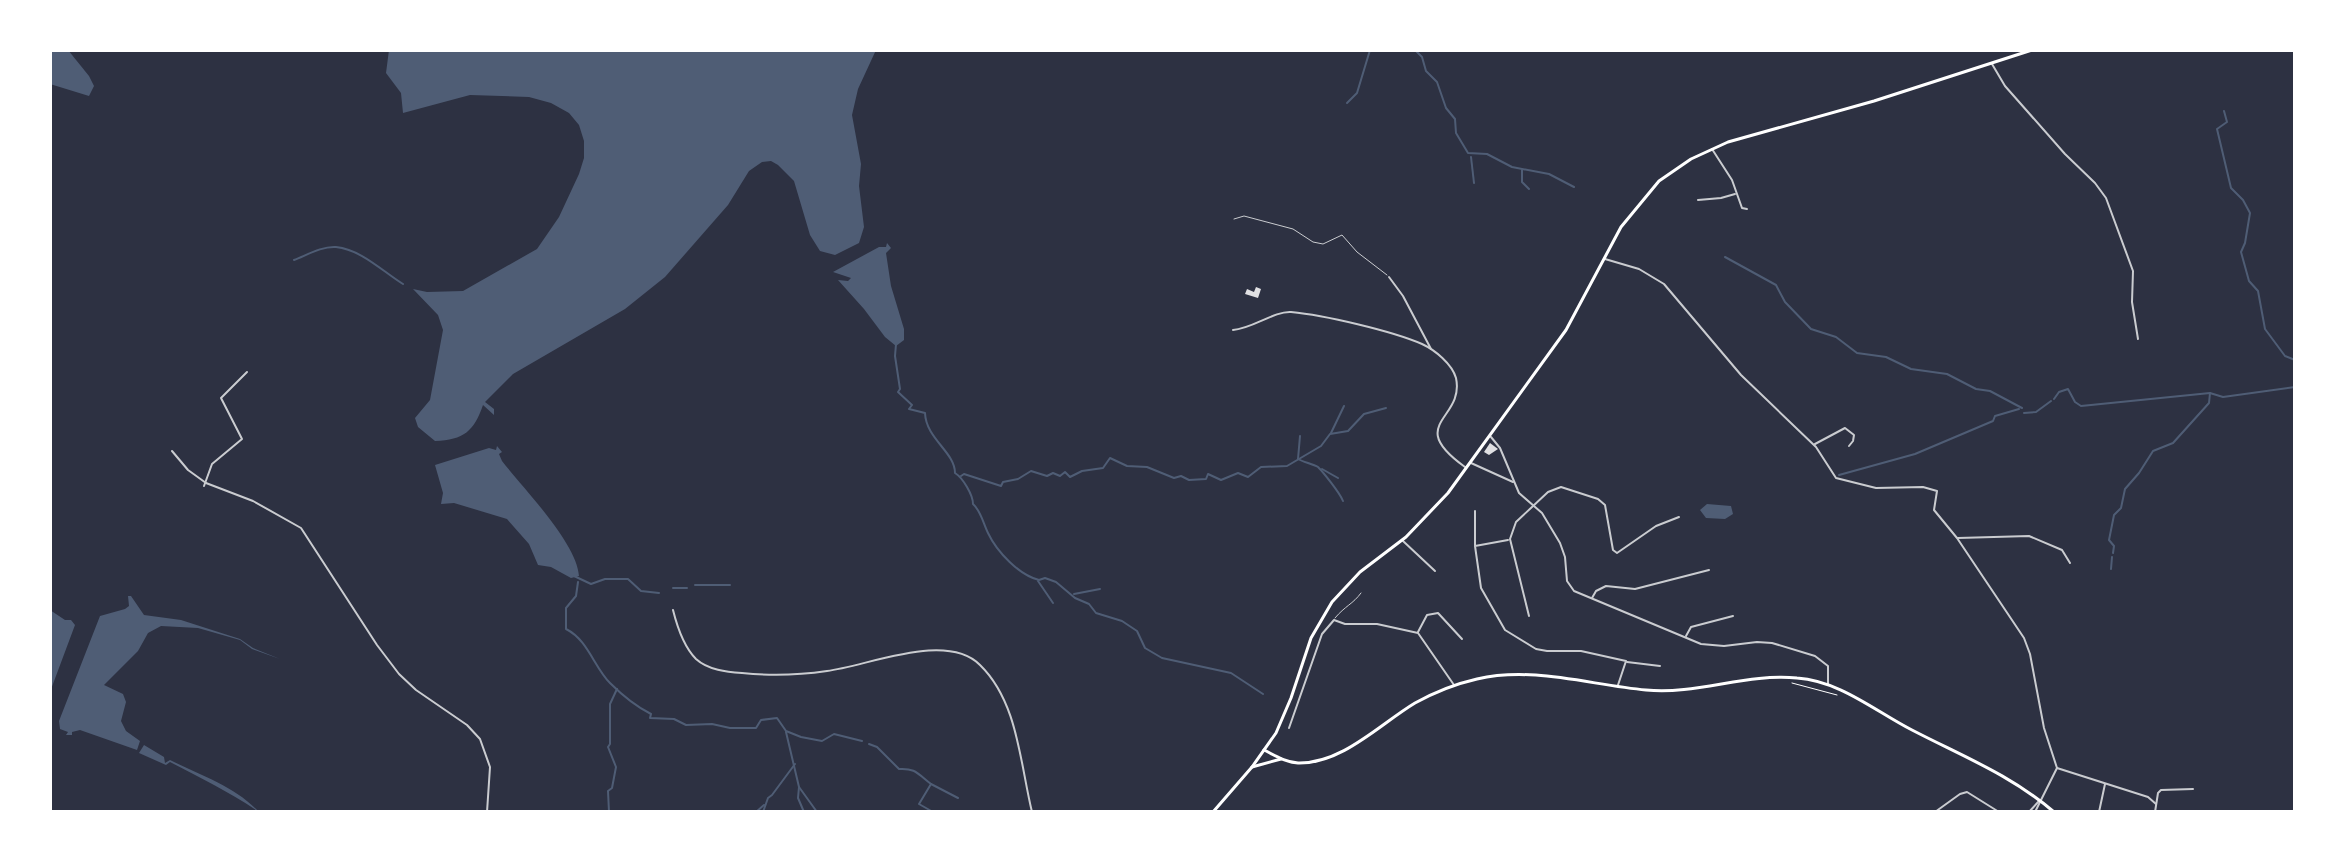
<svg xmlns="http://www.w3.org/2000/svg" width="2345" height="862" font-family="Jost,sans-serif">
  <rect width="100%" height="100%" fill="#2d3142"/>
  <g fill="#4f5d75">
    <polygon points="50,50 68,50 89,76 94,86 89,96 50,84"/>
    <path d="M389,50H876L858,89L852,115L861,164L859,186L864,227L859,243L835,255L820,251L810,235L794,181L778,165L771,161L762,162L749,171L728,205L665,277L625,309L513,374L485,402L494,409V415L483,405C474,431 464,440 435,441L418,427L415,418L430,400L443,330L438,315L413,289L427,292L463,291L537,249L559,217L579,174L584,158V141L579,125L569,113L551,103L529,97L470,95L403,113L401,93L386,73Z"/>
    <polygon points="887,243 891,248 886,253 891,286 904,329 904,340 896,346 885,337 864,309 838,280 848,281 851,278 833,272 879,247 886,247"/>
    <path d="M497,446L502,452L499,454L502,461C523,488 577,543 579,576L571,578L551,567L538,565L529,544L507,519L454,503L441,504L443,493L435,465L489,448L496,450Z"/>
    <polygon points="1707,504 1731,506 1733,514 1725,519 1706,518 1700,510"/>
    <polygon points="128,596 131,596 144,615 181,620 240,639 253,648 280,659 252,649 240,640 198,628 161,626 148,633 138,651 104,685 123,694 126,702 121,721 126,731 140,741 137,750 80,730 72,732 72,735 66,735 68,732 60,729 59,721 100,616 125,609 129,606"/>
    <polygon points="50,610 65,620 71,620 75,625 50,692"/>
    <path d="M144,745L164,757L165,763L170,760C200,775 236,787 259,812C231,793 201,778 170,762L166,765L139,753Z"/>
  </g>
  <g fill="none" stroke-linecap="round" stroke-linejoin="round">
    <g stroke="#4f5d75" stroke-width="2">
      <polyline points="1415,50 1422,57 1426,71 1437,82 1446,108 1455,119 1456,133 1468,153 1487,154 1512,167 1549,174 1574,187"/>
      <polyline points="1347,103 1357,93 1370,50"/>
      <polyline points="2224,111 2227,122 2217,129 2231,188 2243,200 2250,213 2245,243 2241,252 2249,281 2258,291 2265,329 2285,356 2295,360"/>
      <polyline points="1471,157 1474,183"/>
      <polyline points="1522,170 1522,182 1529,189"/>
      <polyline points="1725,257 1776,285 1785,302 1811,329 1836,337 1857,353 1886,357 1911,369 1947,374 1976,389 1990,391 2022,408"/>
      <path d="M294,260C307,255 322,246 336,247C362,250 382,271 403,284"/>
      <path d="M896,344L895,356L900,389L898,392L912,405L909,409L925,413C926,439 955,452 955,473C963,478 973,495 973,504C981,511 983,523 988,533C997,552 1019,575 1039,580L1045,578L1056,582L1075,598L1089,604L1096,613L1122,621L1137,631L1145,648L1162,658L1231,673L1263,694"/>
      <polyline points="2054,399 2059,392 2068,389 2075,402 2081,406 2210,393 2223,397 2295,387"/>
      <polyline points="2024,413 2036,412 2051,401"/>
      <polyline points="1331,433 1344,406"/>
      <path d="M1298,459C1303,462 1313,464 1318,467C1323,472 1340,493 1343,501"/>
      <polyline points="1298,459 1300,436"/>
      <polyline points="1322,469 1338,478"/>
      <polyline points="1839,475 1915,454 1993,421 1995,416 2019,409"/>
      <polyline points="961,476 964,474 1001,486 1003,482 1018,479 1031,471 1047,476 1053,473 1060,476 1065,472 1070,477 1082,471 1103,468 1110,458 1127,466 1147,467 1174,478 1181,476 1189,480 1206,479 1208,474 1221,480 1238,473 1248,477 1261,467 1287,466 1321,446 1330,434 1348,431 1364,414 1386,408"/>
      <polyline points="2113,553 2114,546 2109,540 2114,515 2121,508 2125,489 2139,473 2153,451 2173,443 2209,403 2210,393"/>
      <polyline points="2111,569 2112,557"/>
      <polyline points="574,576 591,584 605,579 628,579 641,591 659,593"/>
      <polyline points="1038,581 1053,603"/>
      <path d="M578,582L576,596L566,608V629C588,640 594,667 610,683C623,696 635,706 651,714L650,718L674,719L686,725L712,724L730,728H756L761,720L777,718L786,731L801,737L822,741L834,734L862,741"/>
      <polyline points="695,585 730,585"/>
      <polyline points="673,588 687,588"/>
      <polyline points="1074,594 1100,589"/>
      <polyline points="786,732 799,787 798,798 804,812"/>
      <path d="M869,744L877,747L899,769C915,768 917,773 931,784L919,804L933,812"/>
      <polyline points="931,784 958,798"/>
      <polyline points="799,787 817,812"/>
      <polyline points="609,812 608,791 612,788 616,767 608,747 610,744 610,704 617,689"/>
      <polyline points="756,812 764,805"/>
      <polyline points="763,812 768,798 772,795 795,764"/>
    </g>
  </g>
  <g fill="#e0e0e3">
    <polygon points="1256,287 1261,289 1258,298 1245,294 1247,289 1254,292"/>
    <polygon points="1490,443 1498,449 1489,455 1484,452"/>
  </g>
  <g fill="none" stroke-linecap="round" stroke-linejoin="round">
    <polyline stroke="#fff" stroke-width="1" points="1792,683 1837,695"/>
    <g stroke="#caccd0" stroke-width="1">
      <polyline points="1234,219 1244,216 1293,229 1313,242 1323,244 1342,235 1357,252 1387,275"/>
      <path d="M1335,618C1345,606 1353,604 1361,593"/>
    </g>
    <g stroke="#caccd0" stroke-width="2">
      <polyline points="1992,64 2005,86 2065,154 2095,183 2106,198 2133,271 2132,302 2138,339"/>
      <polyline points="1712,149 1732,180 1742,208 1747,209"/>
      <polyline points="1698,200 1721,198 1735,194"/>
      <polyline points="1605,259 1639,269 1664,284 1741,375 1816,447 1836,478 1876,488 1923,487 1937,491 1934,510 1957,538 2024,638 2030,654 2044,728 2057,768 2035,812"/>
      <polyline points="1389,277 1403,296 1431,349"/>
      <path d="M1233,330C1252,329 1274,311 1291,312C1324,315 1392,331 1422,344C1435,350 1452,364 1456,378C1465,420 1404,423 1465,467"/>
      <polyline points="1491,437 1500,448 1519,493 1542,513 1560,543 1565,557 1567,581 1574,591 1701,644 1724,646 1757,642 1772,643 1815,656 1828,666 1828,684"/>
      <polyline points="1815,444 1845,428 1854,435 1853,441 1849,446"/>
      <polyline points="172,451 188,470 206,483 253,501 301,528 377,645 399,674 416,690 467,725 480,739 490,767 487,812"/>
      <polyline points="1471,463 1513,482"/>
      <polyline points="204,486 212,464 242,439 221,398 247,372"/>
      <polyline points="1475,511 1475,545"/>
      <polyline points="1958,538 2029,536 2062,550 2070,563"/>
      <polyline points="1508,540 1475,546 1481,588 1505,630 1536,649 1547,651 1581,651 1626,661 1618,685"/>
      <polyline points="1403,541 1435,571"/>
      <polyline points="1592,598 1596,591 1606,586 1635,589 1709,570"/>
      <path d="M673,610C677,626 684,647 696,659C708,670 727,672 742,673C770,676 800,675 827,671C868,666 946,631 980,665C1018,702 1020,763 1032,812"/>
      <polyline points="1529,616 1510,539 1516,522 1548,492 1561,487 1598,499 1605,505 1613,550 1617,553 1656,526 1679,517"/>
      <polyline points="1418,632 1427,615 1438,613 1462,639"/>
      <polyline points="1686,636 1691,627 1733,616"/>
      <polyline points="1627,662 1660,666"/>
      <polyline points="1289,728 1322,634 1334,620 1345,624 1377,624 1418,633 1454,685"/>
      <polyline points="2057,768 2148,797 2156,804"/>
      <polyline points="1935,812 1960,794 1967,792 1999,812"/>
      <polyline points="2029,812 2039,801"/>
      <polyline points="2099,812 2105,784"/>
      <polyline points="2155,812 2158,793 2161,790 2193,789"/>
    </g>
    <path stroke="#fff" stroke-width="3" d="M1264,750C1276,756 1285,762 1298,763C1342,764 1380,724 1415,703C1435,692 1455,684 1477,679C1533,666 1590,685 1646,690C1697,695 1746,673 1797,678C1840,681 1875,711 1912,730C1962,756 2011,775 2054,812"/>
    <g stroke="#fff" stroke-width="3">
      <polyline points="1252,767 1281,759"/>
      <polyline points="1213,812 1252,767 1276,733 1291,698 1311,638 1332,602 1360,572 1406,537 1448,493 1566,330 1621,227 1659,181 1691,159 1728,142 1874,101 2032,50"/>
    </g>
  </g>
  <rect width="2345" height="862" fill="none" stroke="#ffffff" stroke-width="104"/>
</svg>
